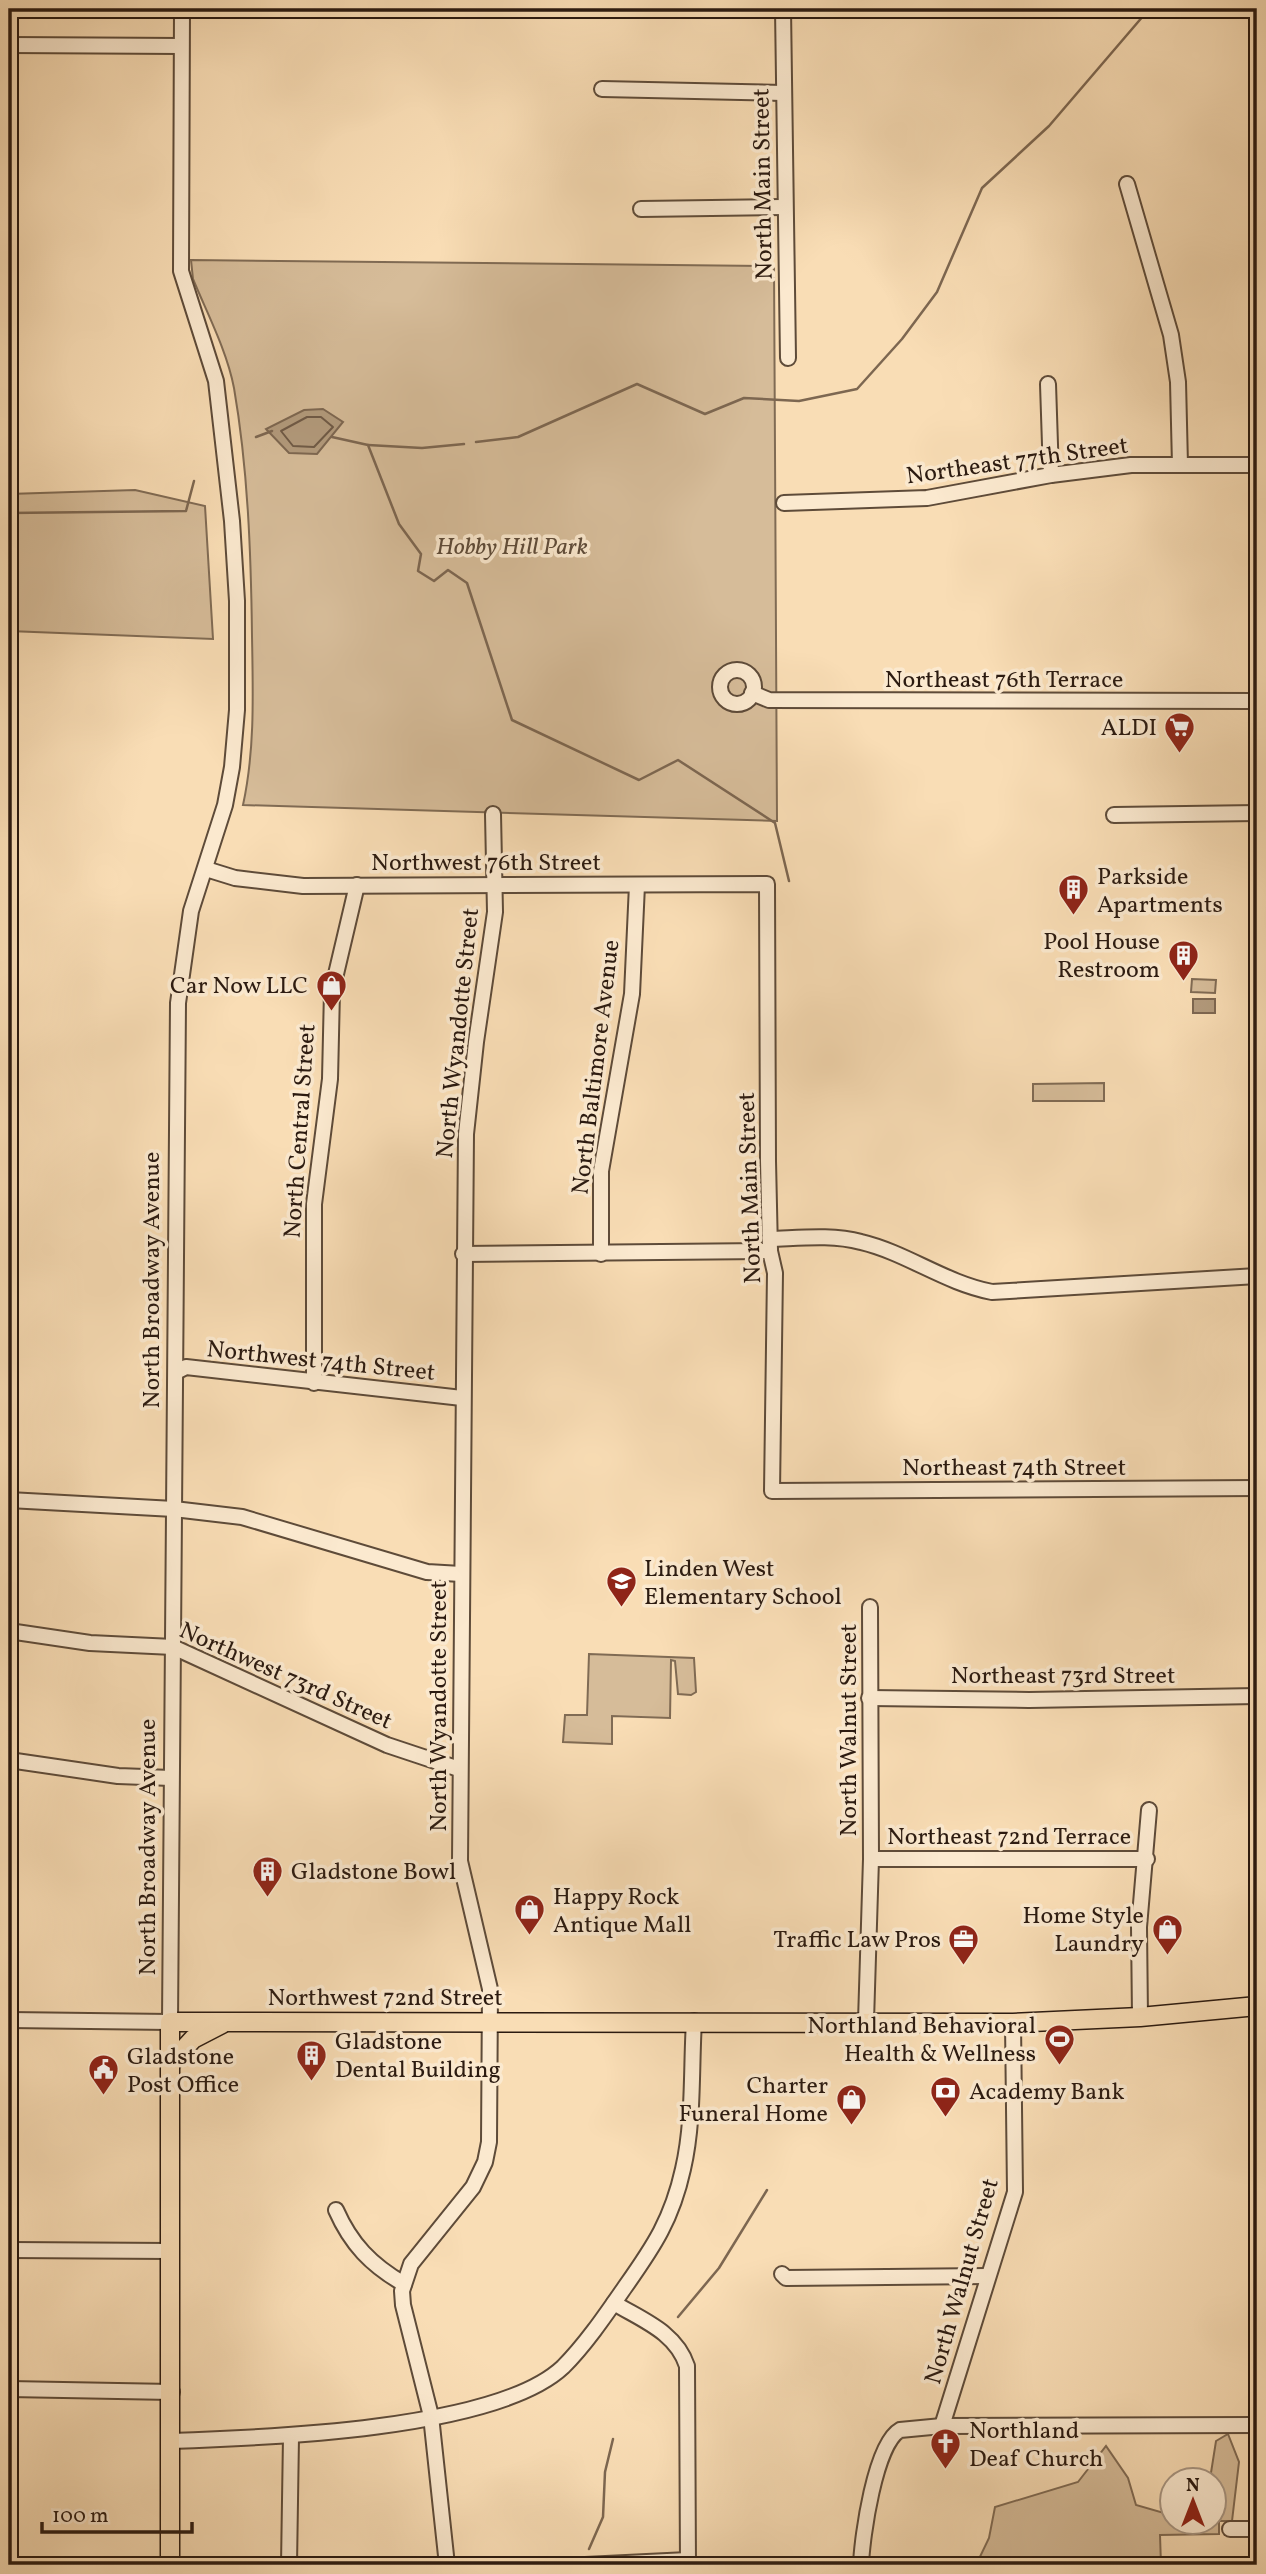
<svg xmlns="http://www.w3.org/2000/svg" width="1266" height="2574" font-family="Vollkorn,serif">
  <rect width="100%" height="100%" fill="#f9ddb5"/>
  <filter id="stains"><feTurbulence type="fractalNoise" baseFrequency=".00286" numOctaves="4"/><feColorMatrix values="0 0 0 0 .2 0 0 0 0 .09 0 0 0 0 .02 0 0 0 .5 -.17"/></filter>
  <radialGradient id="worn" r=".72"><stop offset=".6" stop-color="#630" stop-opacity="0"/><stop offset="1" stop-color="#630" stop-opacity=".3"/></radialGradient>
  <g fill="#d6bc99" stroke="#806b54" stroke-width="2">
    <path d="M191,260L774,266L777,821L243,805C255,750 253,693 252,636C251,554 248,469 234,388C227,351 207,313 193,279Z"/>
    <polygon points="135,490 205,506 213,639 9,631 9,494"/>
    <polygon points="9,660 16,811 9,811"/>
    <polygon points="1192,979 1216,980 1215,993 1191,992"/>
    <polygon points="1104,1083 1104,1101 1033,1101 1033,1084"/>
    <polygon points="589,1654 694,1658 696,1692 691,1695 678,1694 675,1661 671,1660 670,1718 612,1716 612,1744 563,1742 565,1715 587,1715"/>
    <polygon points="1228,2434 1239,2462 1232,2521 1219,2521 1219,2534 1160,2535 1161,2565 976,2565 989,2538 995,2507 1078,2482 1106,2446 1128,2478 1136,2505 1171,2515 1172,2522 1214,2522 1214,2480 1210,2479 1216,2441"/>
  </g>
  <g fill="#b39b7d" stroke="#7d6751" stroke-width="2">
    <polygon points="323,409 343,422 317,454 289,453 266,429 304,410"/>
    <rect x="1193" y="999" width="22" height="14"/>
  </g>
  <g fill="none" stroke-linecap="round" stroke-linejoin="round">
    <polygon stroke="#6f5a46" stroke-width="2" points="307,417 321,417 333,427 314,447 293,446 281,431"/>
    <g stroke="#7d6751" stroke-width="2.5">
      <polyline points="256,437 272,431"/>
      <polyline points="332,437 368,445 399,524 421,554 418,571 434,581 448,570 467,583 512,720 639,780 678,760 775,823 789,881"/>
      <polyline points="476,442 518,437 637,384 705,414 744,398 799,401 857,389 902,339 937,292 982,188 1049,126 1144,15"/>
      <polyline points="368,445 422,448 464,444"/>
      <polyline points="9,513 186,511 194,481"/>
      <polyline points="678,2317 719,2268 767,2190"/>
      <polyline points="589,2549 603,2517 605,2472 613,2439"/>
    </g>
    <defs>
      <g id="minor">
        <polyline points="783,9 788,358"/>
        <polyline points="9,45 181,46"/>
        <polyline points="602,89 783,93"/>
        <polyline points="1127,184 1171,335 1178,382 1180,465"/>
        <polyline points="641,209 784,207"/>
        <polyline points="1048,384 1051,475"/>
        <polyline points="784,503 927,498 1051,475 1131,465 1257,465"/>
        <circle cx="737" cy="687" r="17"/>
        <polyline points="752,693 769,700 1257,701"/>
        <polyline points="1114,815 1257,813"/>
        <polyline points="206,869 235,878 303,886 767,884 768,1161 770,1251 775,1273 772,1491 1257,1488"/>
        <path d="M770,1239C800,1238 832,1234 861,1242C907,1253 945,1283 992,1292L1257,1276"/>
        <polyline points="463,1254 770,1251"/>
        <polyline points="601,1254 601,1171 632,994 637,885"/>
        <polyline points="176,1372 186,1367 462,1398"/>
        <polyline points="314,1383 314,1204 330,1079 332,991 357,885"/>
        <polyline points="9,1500 174,1509 242,1517 427,1572 461,1574"/>
        <polyline points="9,1631 90,1643 173,1647 387,1745 459,1769"/>
        <polyline points="869,1698 1029,1700 1257,1696"/>
        <polyline points="9,1760 118,1776 171,1778"/>
        <polyline points="871,1859 1147,1859"/>
        <polyline points="1140,2017 1139,1927 1149,1810"/>
        <polyline points="9,2020 170,2022 178,1003 191,911 225,805 232,767 237,710 237,601 232,521 216,381 181,271 182,9"/>
        <polyline points="866,2021 871,1859 870,1607"/>
        <path d="M336,2210C351,2244 371,2265 404,2284"/>
        <polyline points="9,2250 171,2251"/>
        <polyline points="782,2274 786,2278 988,2276"/>
        <path d="M614,2303C642,2320 676,2332 687,2366L688,2565"/>
        <polyline points="9,2389 172,2392"/>
        <polyline points="942,2426 1015,2192 1013,2023"/>
        <path d="M171,2441C264,2438 496,2430 563,2367C586,2344 607,2313 625,2287C654,2246 672,2219 683,2169C694,2122 691,2069 694,2021"/>
        <polyline points="1230,2529 1257,2529"/>
        <polyline points="289,2565 291,2437"/>
        <polyline points="447,2565 431,2416 403,2305 402,2291 411,2264 473,2187 485,2162 489,2142 490,1989 460,1861 466,1134 476,1042 495,912 493,814"/>
        <polyline points="585,2565 688,2560"/>
        <path d="M861,2565C862,2537 875,2444 900,2430L942,2426L1257,2425"/>
      </g>
      <g id="major">
        <polyline points="171,2063 193,2039 222,2024"/>
        <polyline points="170,2565 170,2022 1013,2023 1140,2017 1257,2006"/>
      </g>
    </defs>
    <use href="#minor" stroke="#5e4b39" stroke-width="18"/>
    <use href="#major" stroke="#2b1a10" stroke-width="21"/>
    <use href="#minor" stroke="#fbe9cf" stroke-width="14"/>
    <use href="#major" stroke="#f9ddb5" stroke-width="18"/>
  </g>
  <defs>
    <symbol id="supermarket-pin" viewBox="-11 -11 22 30"><path d="M0 17L-7.5 6A9.5 9.5 0 1 1 7.5 6Z" fill="#8f2418" stroke="#fbe9cf"/><path d="M-6-5.5h2.5l.6 2H6L4.5 2H-2.5L-4.4-4H-6ZM-1.5 3.2a1.3 1.3 0 1 0 .1 0ZM3 3.2a1.3 1.3 0 1 0 .1 0Z" fill="#fff"/></symbol>
    <symbol id="building-pin" viewBox="-11 -11 22 30"><path d="M0 17L-7.5 6A9.5 9.5 0 1 1 7.5 6Z" fill="#8f2418" stroke="#fbe9cf"/><path d="M-4-6H4V6H1V3H-1V6H-4ZM-2.5-4.3h1.7v1.8h-1.7ZM.8-4.3h1.7v1.8H.8ZM-2.5-1h1.7V.8h-1.7ZM.8-1h1.7V.8H.8Z" fill="#fff"/></symbol>
    <symbol id="shop-pin" viewBox="-11 -11 22 30"><path d="M0 17L-7.5 6A9.5 9.5 0 1 1 7.5 6Z" fill="#8f2418" stroke="#fbe9cf"/><path d="M-5-2.5h2.3a2.7 3.5 0 0 1 5.4 0H5L5.5 6h-11ZM-1.5-2.5h3a1.5 2.3 0 0 0-3 0Z" fill="#fff"/></symbol>
    <symbol id="school-pin" viewBox="-11 -11 22 30"><path d="M0 17L-7.5 6A9.5 9.5 0 1 1 7.5 6Z" fill="#8f2418" stroke="#fbe9cf"/><path d="M0-5L7-2L0 1L-7-2ZM-4 1L0 2.5L4 1V4Q0 6-4 4Z" fill="#fff"/></symbol>
    <symbol id="office-pin" viewBox="-11 -11 22 30"><path d="M0 17L-7.5 6A9.5 9.5 0 1 1 7.5 6Z" fill="#8f2418" stroke="#fbe9cf"/><path d="M-6-3h4V-5.5h4V-3h4V5H-6ZM-1-4.5V-3h2v-1.5ZM-6 0V1H6V0Z" fill="#fff"/></symbol>
    <symbol id="stadium-pin" viewBox="-11 -11 22 30"><path d="M0 17L-7.5 6A9.5 9.5 0 1 1 7.5 6Z" fill="#8f2418" stroke="#fbe9cf"/><path d="M0-5a6.5 5 0 1 0 0 10a6.5 5 0 1 0 0-10ZM-3.5-1.8h7v3.6h-7Z" fill="#fff"/></symbol>
    <symbol id="civic-pin" viewBox="-11 -11 22 30"><path d="M0 17L-7.5 6A9.5 9.5 0 1 1 7.5 6Z" fill="#8f2418" stroke="#fbe9cf"/><path d="M-.6-6.5H3V-4.5H.6V-3L4-1V1h2V6H-6V1h2V-1L-.6-3ZM-1.2 2.5V6h2.4V2.5Z" fill="#fff"/></symbol>
    <symbol id="bank-pin" viewBox="-11 -11 22 30"><path d="M0 17L-7.5 6A9.5 9.5 0 1 1 7.5 6Z" fill="#8f2418" stroke="#fbe9cf"/><path d="M-6-4H6V4H-6ZM0-2.3a2.3 2.3 0 1 0 0 4.6a2.3 2.3 0 1 0 0-4.6Z" fill="#fff"/></symbol>
    <symbol id="church-pin" viewBox="-11 -11 22 30"><path d="M0 17L-7.5 6A9.5 9.5 0 1 1 7.5 6Z" fill="#8f2418" stroke="#fbe9cf"/><path d="M-1.2-6h2.4v3.5h3.3v2.4h-3.3V6h-2.4V-.1h-3.3v-2.4h3.3Z" fill="#fff"/></symbol>
  </defs>
  <g fill-rule="evenodd">
    <use href="#supermarket-pin" x="1162" y="710" width="35" height="47"/>
    <use href="#building-pin" x="1056" y="872" width="35" height="47"/>
    <use href="#building-pin" x="1166" y="938" width="35" height="47"/>
    <use href="#shop-pin" x="314" y="968" width="35" height="47"/>
    <use href="#school-pin" x="604" y="1564" width="35" height="47"/>
    <use href="#building-pin" x="250" y="1854" width="35" height="47"/>
    <use href="#shop-pin" x="512" y="1892" width="35" height="47"/>
    <use href="#shop-pin" x="1150" y="1912" width="35" height="47"/>
    <use href="#office-pin" x="946" y="1922" width="35" height="47"/>
    <use href="#stadium-pin" x="1042" y="2022" width="35" height="47"/>
    <use href="#building-pin" x="294" y="2038" width="35" height="47"/>
    <use href="#civic-pin" x="86" y="2052" width="35" height="47"/>
    <use href="#bank-pin" x="928" y="2074" width="35" height="47"/>
    <use href="#shop-pin" x="834" y="2082" width="35" height="47"/>
    <use href="#church-pin" x="928" y="2426" width="35" height="47"/>
  </g>
  <g text-anchor="middle" stroke-width="7" stroke-linejoin="round" paint-order="stroke">
    <g font-size="24" fill="#2b1a10" stroke="#fbe9cf">
      <text transform="translate(762 184) rotate(-91)" y="8">North Main Street</text>
      <text transform="translate(1017 460) rotate(-8)" y="8">Northeast 77th Street</text>
      <text x="1004" y="687">Northeast 76th Terrace</text>
      <text x="486" y="870">Northwest 76th Street</text>
      <text transform="translate(457 1033) rotate(-84)" y="8">North Wyandotte Street</text>
      <text transform="translate(595 1067) rotate(-83)" y="8">North Baltimore Avenue</text>
      <text transform="translate(299 1131) rotate(-86)" y="8">North Central Street</text>
      <text transform="translate(749 1188) rotate(-92)" y="8">North Main Street</text>
      <text transform="translate(151 1280) rotate(-90)" y="8">North Broadway Avenue</text>
      <text transform="translate(321 1360) rotate(6)" y="8">Northwest 74th Street</text>
      <text x="1014" y="1475">Northeast 74th Street</text>
      <text transform="translate(286 1675) rotate(24)" y="8">Northwest 73rd Street</text>
      <text x="1063" y="1683">Northeast 73rd Street</text>
      <text transform="translate(438 1706) rotate(-90)" y="8">North Wyandotte Street</text>
      <text transform="translate(848 1730) rotate(-90)" y="8">North Walnut Street</text>
      <text x="1009" y="1844">Northeast 72nd Terrace</text>
      <text transform="translate(147 1847) rotate(-90)" y="8">North Broadway Avenue</text>
      <text x="385" y="2005">Northwest 72nd Street</text>
      <text transform="translate(961 2281) rotate(-74)" y="8">North Walnut Street</text>
    </g>
    <g font-size="24" font-style="italic" fill="#5e4b39" stroke="#fbe9cf">
      <text x="512" y="554">Hobby Hill Park</text>
    </g>
    <g font-size="24" fill="#2b1a10" stroke="#fbe9cf" text-anchor="start">
      <text x="1157" y="735" text-anchor="end">ALDI</text>
      <text x="1097" y="884">Parkside<tspan x="1097" dy="28">Apartments</tspan></text>
      <text x="1160" y="949" text-anchor="end">Pool House<tspan x="1160" dy="28">Restroom</tspan></text>
      <text x="308" y="993" text-anchor="end">Car Now LLC</text>
      <text x="644" y="1576">Linden West<tspan x="644" dy="28">Elementary School</tspan></text>
      <text x="291" y="1879">Gladstone Bowl</text>
      <text x="553" y="1904">Happy Rock<tspan x="553" dy="28">Antique Mall</tspan></text>
      <text x="1144" y="1923" text-anchor="end">Home Style<tspan x="1144" dy="28">Laundry</tspan></text>
      <text x="941" y="1947" text-anchor="end">Traffic Law Pros</text>
      <text x="1036" y="2033" text-anchor="end">Northland Behavioral<tspan x="1036" dy="28">Health &amp; Wellness</tspan></text>
      <text x="335" y="2049">Gladstone<tspan x="335" dy="28">Dental Building</tspan></text>
      <text x="127" y="2064">Gladstone<tspan x="127" dy="28">Post Office</tspan></text>
      <text x="828" y="2093" text-anchor="end">Charter<tspan x="828" dy="28">Funeral Home</tspan></text>
      <text x="969" y="2099">Academy Bank</text>
      <text x="969" y="2438">Northland<tspan x="969" dy="28">Deaf Church</tspan></text>
    </g>
  </g>
  <rect width="1266" height="2574" fill="none" stroke="#f9ddb5" stroke-width="35"/>
  <rect x="10" y="10" width="1245" height="2553" fill="none" stroke="#2b1a10" stroke-width="3.5"/>
  <rect x="18" y="18" width="1231" height="2539" fill="none" stroke="#2b1a10" stroke-width="2"/>
  <g transform="translate(1193 2501)"><circle r="33" fill="#fbe9cf" stroke="#a89683" stroke-width="2"/>
  <path d="M0-5L12 26L0 18L-12 26Z" fill="#8f2418"/>
  <text y="-10" font-size="19" font-weight="bold" text-anchor="middle" fill="#2b1a10">N</text>
  </g>
  <path d="M42 2522v10h150v-10" fill="none" stroke="#2b1a10" stroke-width="3.5"/>
  <text x="52" y="2522" font-size="21" fill="#2b1a10" stroke="#fbe9cf" stroke-width="5" paint-order="stroke">100 m</text>
  <rect width="100%" height="100%" filter="url(#stains)"/>
  <rect width="100%" height="100%" fill="url(#worn)"/>
</svg>
